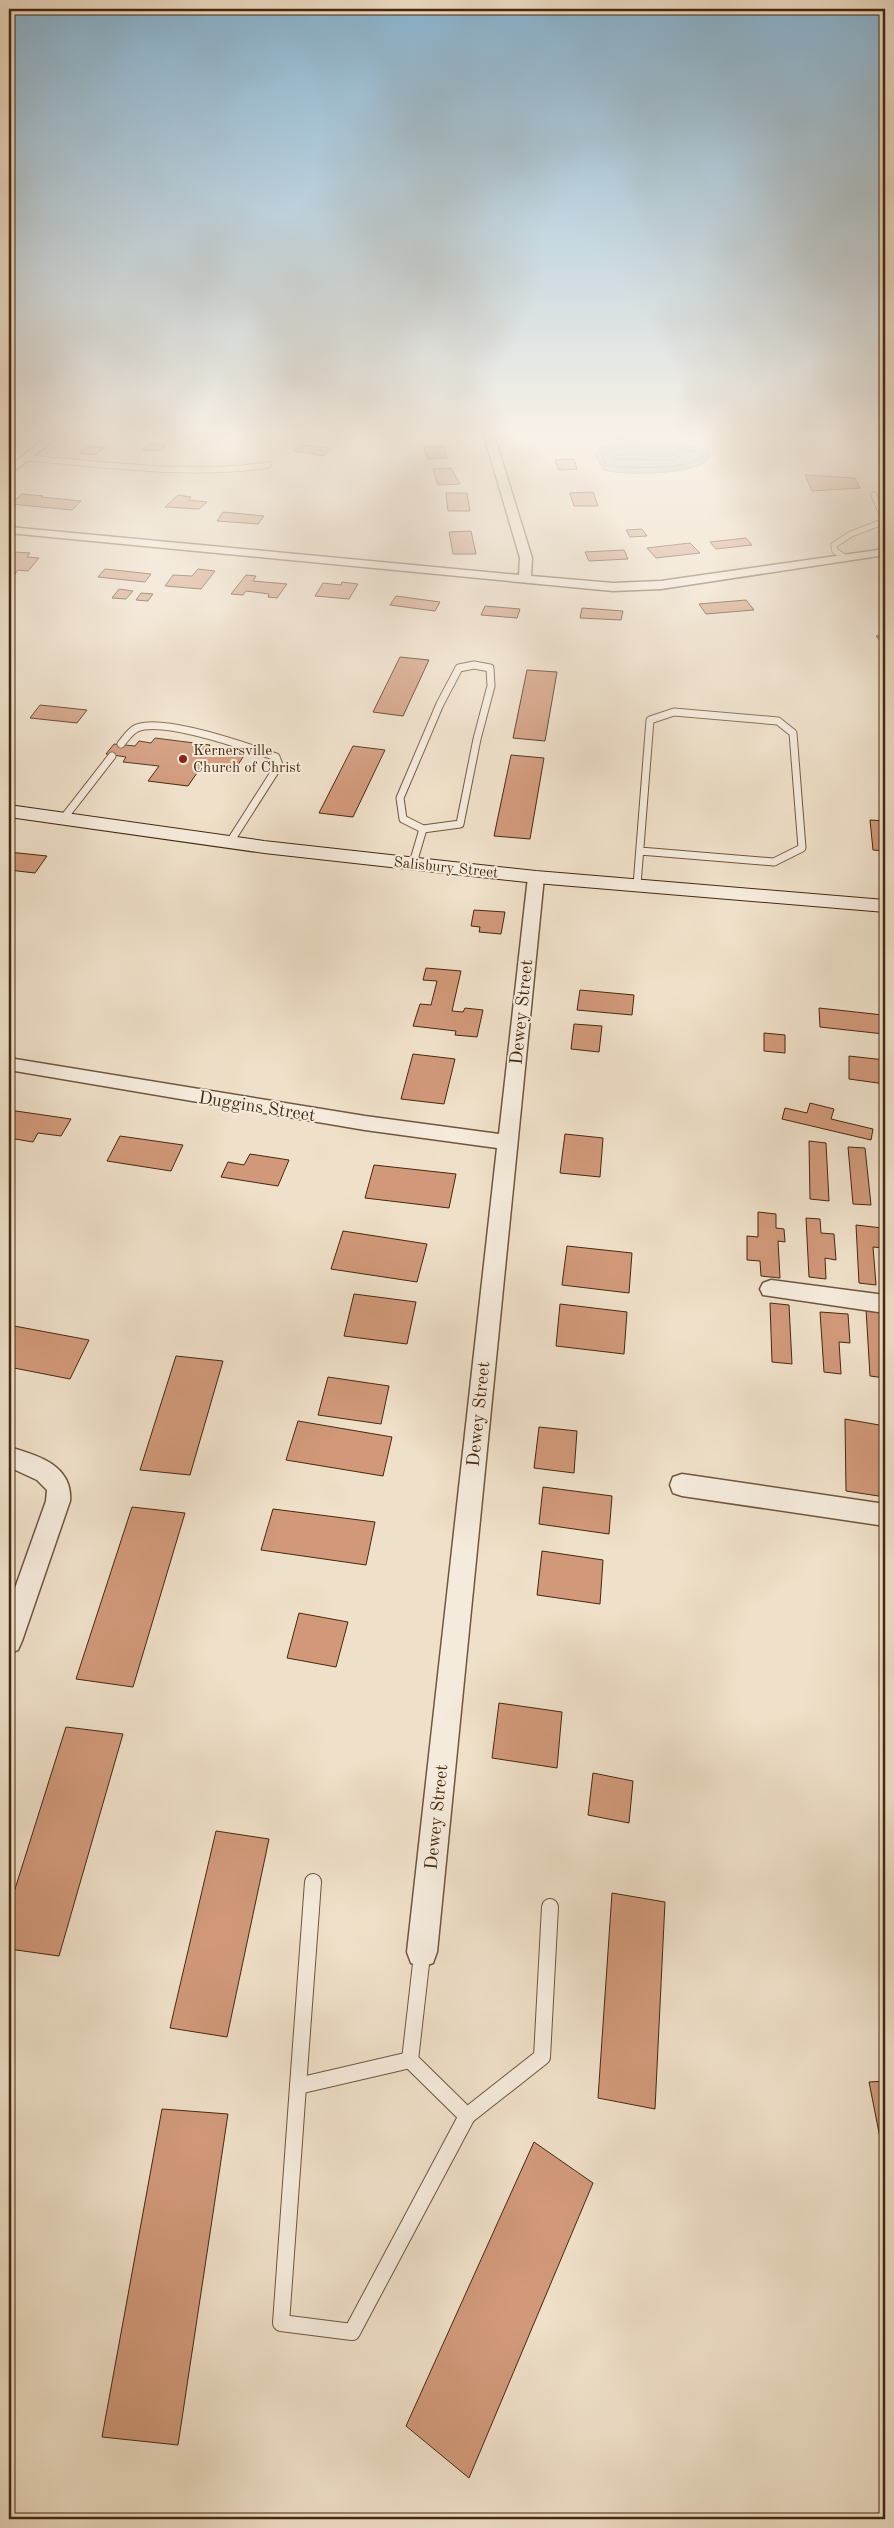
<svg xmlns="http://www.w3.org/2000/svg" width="894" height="2528" font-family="'Old Standard TT',serif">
  <rect width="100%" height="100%" fill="#efe0c9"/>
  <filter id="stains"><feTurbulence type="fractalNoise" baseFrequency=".004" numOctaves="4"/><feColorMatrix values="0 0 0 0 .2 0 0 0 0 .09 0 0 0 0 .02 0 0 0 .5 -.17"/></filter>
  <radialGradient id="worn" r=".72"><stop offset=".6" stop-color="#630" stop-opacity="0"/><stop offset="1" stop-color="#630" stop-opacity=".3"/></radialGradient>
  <path fill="#9bbcbc" stroke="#798176" d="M671,442L708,450L709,454L706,462C688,474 625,476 604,470L596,456L597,451C618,438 647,444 671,442Z"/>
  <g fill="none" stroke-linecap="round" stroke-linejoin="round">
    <g stroke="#707264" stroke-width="1">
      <path d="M671,447L698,452L703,456C684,472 632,467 607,466L602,456C619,442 650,448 671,447Z"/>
      <polygon points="626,454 671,454 680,457 673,460 614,459 616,456"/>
    </g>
    <polyline stroke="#798176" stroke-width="5" points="616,435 636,447"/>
  </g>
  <g fill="#d1997a" stroke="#46280d">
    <polygon points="98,435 125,435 119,439 95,437"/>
    <polygon points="151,443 166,446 158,451 141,450"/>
    <polygon points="300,445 331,448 324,456 294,451"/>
    <polygon points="86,446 104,447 96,455 79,453"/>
    <polygon points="424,446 444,446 447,458 427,459"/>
    <polygon points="574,459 577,469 559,470 555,460"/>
    <polygon points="451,468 460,484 438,485 433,469"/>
    <polygon points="805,475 855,478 860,488 812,491"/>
    <polygon points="593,492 598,506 574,506 570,493"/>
    <polygon points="446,493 467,493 470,511 448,511"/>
    <polygon points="22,494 43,496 41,497 81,501 72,510 10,504"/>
    <polygon points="178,495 191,497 188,500 207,502 199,509 165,507"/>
    <polygon points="223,512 264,516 258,524 217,521"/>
    <polygon points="642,529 647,536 630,537 626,530"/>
    <polygon points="471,531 476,554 453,554 449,532"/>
    <polygon points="746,538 752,545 716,549 710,542"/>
    <polygon points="690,543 700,553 656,558 647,548"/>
    <polygon points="624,550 628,559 589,561 585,552"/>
    <polygon points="14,552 30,553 27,557 39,558 28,571 18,570 15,574 9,573 9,557"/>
    <polygon points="105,569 151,574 145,582 98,577"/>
    <polygon points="198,569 215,571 201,589 165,586 173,575 192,576"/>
    <polygon points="246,575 256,576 253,581 287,584 277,598 268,597 269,594 246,591 243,595 231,594"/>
    <polygon points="342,582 358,584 349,599 315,596 323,583 341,585"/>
    <polygon points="119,589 133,591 126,599 112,598"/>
    <polygon points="141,593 153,594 148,601 136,600"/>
    <polygon points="396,596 440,602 435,611 390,605"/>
    <polygon points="746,600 754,610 706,614 699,604"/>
    <polygon points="485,606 520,609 517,618 481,615"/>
    <polygon points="582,608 623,611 621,620 580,618"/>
    <polygon points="885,635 885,645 883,645 876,636"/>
    <polygon points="400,657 429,660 403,716 373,712"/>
    <polygon points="527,670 557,672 545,741 513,738"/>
    <polygon points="40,705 87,710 77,723 30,718"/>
    <polygon points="155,738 210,745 208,749 245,754 234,771 201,767 188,786 148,781 159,766 123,762 126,757 106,754 114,744 135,746 139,741 151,743"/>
    <polygon points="353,746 385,750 353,817 319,813"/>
    <polygon points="511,755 544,758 530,839 494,836"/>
    <polygon points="870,820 885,821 885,851 873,850"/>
    <polygon points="9,852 47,856 35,873 9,870"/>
    <polygon points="474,910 505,912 501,934 479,932 480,927 471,926"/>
    <polygon points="426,968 461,971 452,1011 463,1012 465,1008 483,1010 477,1037 455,1035 456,1031 413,1026 420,1004 431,1005 437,981 423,980"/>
    <polygon points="580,990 634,995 632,1015 577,1010"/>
    <polygon points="819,1008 883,1015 884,1034 820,1027"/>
    <polygon points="574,1024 602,1026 599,1052 571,1049"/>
    <polygon points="764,1033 785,1035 785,1053 764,1051"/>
    <polygon points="413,1054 455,1059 444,1104 401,1099"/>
    <polygon points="849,1056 885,1060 885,1084 849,1079"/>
    <polygon points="810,1103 834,1109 831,1119 873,1129 871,1140 782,1119 785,1108 807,1113"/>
    <polygon points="9,1110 71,1119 61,1136 38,1133 33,1142 9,1138"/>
    <polygon points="565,1134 603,1138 600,1177 560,1173"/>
    <polygon points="120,1136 183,1145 171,1171 107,1161"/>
    <polygon points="809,1141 826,1143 829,1201 810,1199"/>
    <polygon points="848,1147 865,1148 871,1205 853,1204"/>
    <polygon points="250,1154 289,1160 278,1186 221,1177 228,1162 244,1165"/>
    <polygon points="374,1165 456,1174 449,1208 365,1198"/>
    <polygon points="758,1212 776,1214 776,1228 784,1229 785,1242 778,1241 780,1278 761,1276 760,1261 747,1260 747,1236 758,1237"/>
    <polygon points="806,1218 820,1219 821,1233 834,1234 836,1260 825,1258 826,1279 809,1277"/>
    <polygon points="856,1225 882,1228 884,1248 873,1247 876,1285 859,1283"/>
    <polygon points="343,1231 427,1244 417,1282 331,1269"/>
    <polygon points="567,1246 632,1253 629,1293 562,1285"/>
    <polygon points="354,1294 416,1302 407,1344 344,1336"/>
    <polygon points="770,1303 789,1305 792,1364 772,1362"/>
    <polygon points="560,1304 627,1312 624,1354 556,1346"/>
    <polygon points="866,1309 885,1311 885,1378 870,1376"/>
    <polygon points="820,1312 848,1314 850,1343 839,1342 841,1374 824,1372"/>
    <polygon points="9,1325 89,1340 70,1379 9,1367"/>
    <polygon points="176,1356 223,1361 190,1475 140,1470"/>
    <polygon points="328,1377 389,1386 381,1424 318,1415"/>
    <polygon points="845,1419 885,1426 885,1497 846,1491"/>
    <polygon points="298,1421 392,1437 383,1476 286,1460"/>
    <polygon points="539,1427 577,1431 574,1473 534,1468"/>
    <polygon points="543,1487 612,1496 609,1534 539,1524"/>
    <polygon points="132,1507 185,1513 133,1687 76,1679"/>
    <polygon points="273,1509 375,1522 366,1565 261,1550"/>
    <polygon points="542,1551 603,1560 600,1604 537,1595"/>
    <polygon points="299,1613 348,1622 336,1667 287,1658"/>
    <polygon points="499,1703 562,1712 557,1768 492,1758"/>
    <polygon points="66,1727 123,1734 59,1956 9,1949 9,1908"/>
    <polygon points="593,1773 633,1781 629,1823 588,1815"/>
    <polygon points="216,1831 269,1839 227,2037 170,2028"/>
    <polygon points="612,1893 665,1902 655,2109 598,2098"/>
    <polygon points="885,2081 885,2163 869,2082"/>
    <polygon points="162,2109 228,2114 178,2445 102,2437"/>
    <polygon points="534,2142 593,2183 469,2478 406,2426"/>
  </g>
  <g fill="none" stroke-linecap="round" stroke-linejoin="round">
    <defs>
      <g id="service-far2">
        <path d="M26,458C106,464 188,477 268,465"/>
        <polyline points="846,558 835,551 834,545 851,534 885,521 874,495"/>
      </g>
      <g id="service-far1">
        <polygon points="474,665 490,668 491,686 477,739 460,824 423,829 403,819 400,798 440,704 459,668"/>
        <path d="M121,744C126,738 130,731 137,728C164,717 248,747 276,757L279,765L230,842"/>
        <polyline points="63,819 112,756"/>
        <polyline points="413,863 423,829"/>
        <polyline points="637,885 650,720 674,712 778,721 793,733 802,848 774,862 640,851"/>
      </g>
      <g id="service">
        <polyline points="313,1882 298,2086 410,2060"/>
        <polyline points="422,1955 410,2060 467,2116 542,2057 550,1907"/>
        <polyline points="298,2086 281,2323 352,2332 467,2116"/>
      </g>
      <g id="minor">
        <polygon points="49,435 60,435 9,475 9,467"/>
        <polygon points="484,435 494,435 532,558 531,576 613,583 661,581 885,549 885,555 661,589 613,591 9,533 9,527 519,575 520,558"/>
        <polygon points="536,872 544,877 437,1952 433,1963 422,1967 411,1963 407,1952 497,1148 365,1130 9,1070 9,1058 365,1116 499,1134 528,877"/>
        <polygon points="771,1280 885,1295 885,1313 763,1295 760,1289 763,1283"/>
        <path d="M9,1447C37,1455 73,1465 70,1501L22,1641L18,1650L9,1654V1605L46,1501L47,1490L37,1480L9,1467Z"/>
        <polygon points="682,1474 885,1504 885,1526 682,1496 673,1493 670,1485 673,1477"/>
      </g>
      <polygon id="secondary" points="9,805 264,841 536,871 885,900 885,912 536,883 264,853 9,817"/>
    </defs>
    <use href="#service-far2" stroke="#70563c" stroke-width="7"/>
    <use href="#service-far1" stroke="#70563c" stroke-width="9"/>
    <use href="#service" stroke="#70563c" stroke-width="18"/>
    <use href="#minor" stroke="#70563c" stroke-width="3"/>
    <use href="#secondary" stroke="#46280d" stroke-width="2"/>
    <use href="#service-far2" stroke="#f5ebdc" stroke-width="5.5"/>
    <use href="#service-far1" stroke="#f5ebdc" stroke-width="7"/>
    <use href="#service" stroke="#f5ebdc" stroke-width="16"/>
    <use href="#minor" fill="#f5ebdc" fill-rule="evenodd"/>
    <use href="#secondary" fill="#f5ebdc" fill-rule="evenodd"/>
  </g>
  <linearGradient id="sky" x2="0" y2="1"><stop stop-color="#89b7d6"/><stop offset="0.55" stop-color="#f8f1e7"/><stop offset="1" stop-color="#f8f1e7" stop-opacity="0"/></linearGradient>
  <rect width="894" height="789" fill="url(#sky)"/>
  <circle fill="#8f2418" stroke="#f5ebdc" stroke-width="2" cx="183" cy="759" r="5"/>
  <g text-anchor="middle" stroke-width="4" stroke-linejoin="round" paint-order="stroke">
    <g font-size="15" fill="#46280d" stroke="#f5ebdc" text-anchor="start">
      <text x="193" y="755">Kernersville<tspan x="193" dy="17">Church of Christ</tspan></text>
    </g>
    <g font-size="15" fill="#46280d" stroke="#f5ebdc">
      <text transform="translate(446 867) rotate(6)" y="5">Salisbury Street</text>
    </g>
    <g font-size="18" fill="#46280d" stroke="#f5ebdc">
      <text transform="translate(521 1012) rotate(-84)" y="6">Dewey Street</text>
      <text transform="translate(257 1106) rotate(9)" y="6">Duggins Street</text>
      <text transform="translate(478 1414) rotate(-84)" y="6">Dewey Street</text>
      <text transform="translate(436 1817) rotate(-84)" y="6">Dewey Street</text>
    </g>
  </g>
  <rect width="894" height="2528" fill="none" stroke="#efe0c9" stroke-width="30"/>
  <rect x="10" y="10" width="874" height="2508" fill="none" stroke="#46280d" stroke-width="2.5"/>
  <rect x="15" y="15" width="864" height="2498" fill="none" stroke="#46280d"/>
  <rect width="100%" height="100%" filter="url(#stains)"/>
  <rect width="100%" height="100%" fill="url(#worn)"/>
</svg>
